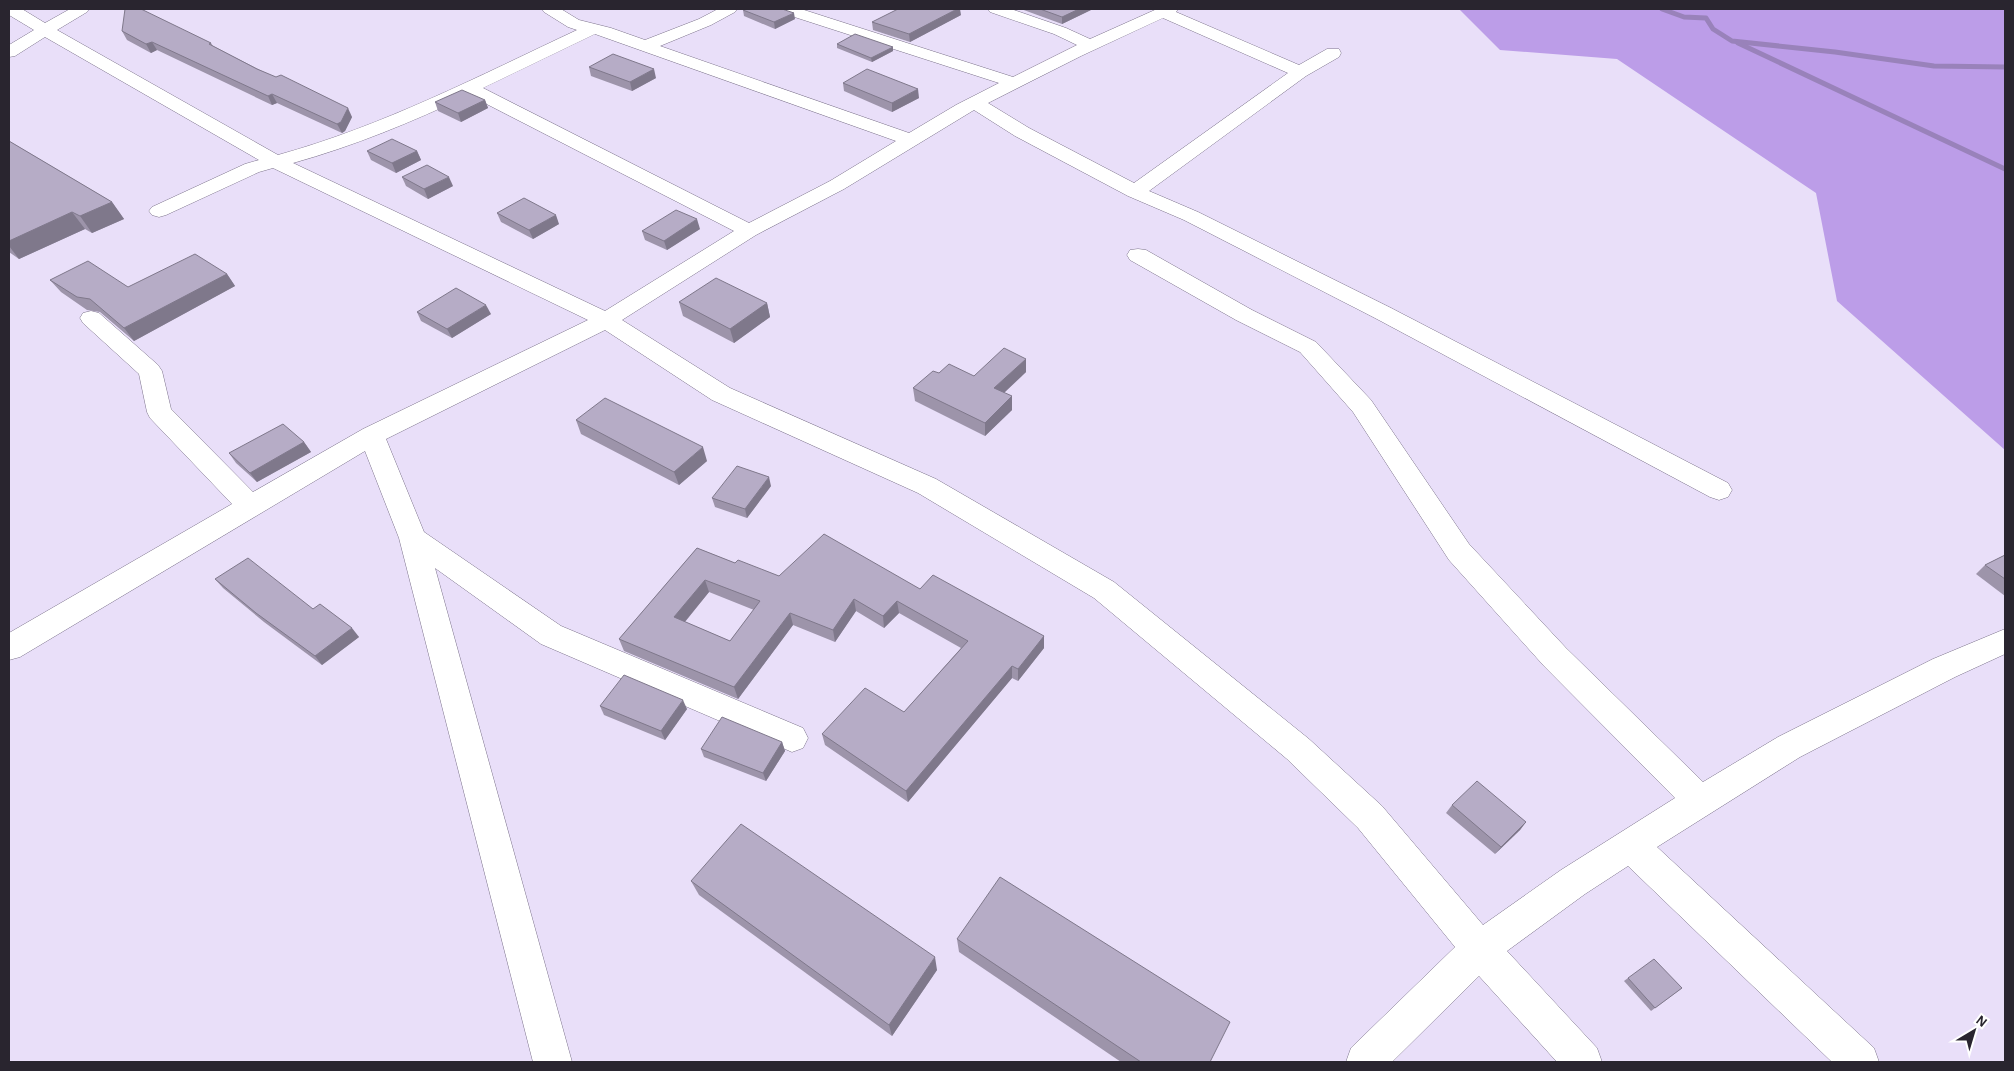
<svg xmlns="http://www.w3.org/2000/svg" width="2014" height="1071" font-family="'Alegreya Sans',sans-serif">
  <rect width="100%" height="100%" fill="#e9dff9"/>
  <polygon fill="#bc9de8" points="1459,9 2005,9 2005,450 1837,301 1816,193 1617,59 1500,50"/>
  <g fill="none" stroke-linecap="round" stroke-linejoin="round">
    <g stroke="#9982ba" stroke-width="5">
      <polyline points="1662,9 1684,17 1706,18 1713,29 1732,41 1835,52 1934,66 2005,67"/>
      <polyline points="1738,43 2005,169"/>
    </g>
    <defs>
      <path id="minor" d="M9,9H22L45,23L70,9H89L87,12L57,30L278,155C383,126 479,76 577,30L568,27L544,12L542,9H561L579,20L611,28L645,40L699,19L718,9H737L735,12L711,25L660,46L909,133L956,105L999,83L779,12L777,9H801L1013,77L1077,45L1054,34L990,12L988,9H1011L1066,28L1090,39L1157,9H1178L1176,12L1299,65L1327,49H1339L1341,53L1339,57L1306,76L1149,191L1198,212L1391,308L1728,483L1732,490L1728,497L1719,500L1710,497L1375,318L1184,220L1128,196L1015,136L974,110L844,189L756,235L622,320L730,388L936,479L1114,582L1309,739L1382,806L1483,925L1561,870L1675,798L1544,666L1449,560L1353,412L1300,352L1236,320L1130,260L1127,255L1130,250L1138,249L1146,250L1252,310L1316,342L1371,400L1469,544L1566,648L1703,782L1778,737L1933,659L2005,629V654L1955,677L1800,757L1657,847L1874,1048L1879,1062H1832L1628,866L1585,894L1507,951L1597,1048L1602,1062H1557L1479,976L1392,1062H1346L1351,1048L1455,947L1358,828L1287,759L1094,598L918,493L712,400L605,330L386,439L424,532L561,626L803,728L808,738L803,748L792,752L541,644L435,568L572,1062H533L399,538L365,451L20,657L9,660V633L232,504L150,418L147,412L139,374L83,323L80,318L83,313L91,311L99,313L158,365L162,371L171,409L253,492L363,429L588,320L273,168L259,172L166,215L159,217L152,215L149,211L152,207L245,164L259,160L45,37L15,56L9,57V45L34,30L9,15ZM1163,18L1288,73L1134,183L1029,128L988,103L1081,56ZM595,34L896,141L830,181L749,223L483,88ZM469,95L734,231L605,311L293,163C354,146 412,122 469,95Z"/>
    </defs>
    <use href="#minor" stroke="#7c738b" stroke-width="1"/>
    <use href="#minor" fill="#fff" fill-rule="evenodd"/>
  </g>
  <g fill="#9d94aa" fill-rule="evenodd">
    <polygon points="1021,9 1093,9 1062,24"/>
    <polygon points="743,10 795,19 775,29 744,16"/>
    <polygon points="961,15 910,42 873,30 872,22"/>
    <polygon points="122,31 211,43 213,46 352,117 345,131 342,133 277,103 272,105 157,50 151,53 127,40"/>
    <polygon points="837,44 893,47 893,51 872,62 837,48"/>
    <polygon points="589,67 656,78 632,91 591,76"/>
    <polygon points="843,83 919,98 892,112 844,91"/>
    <polygon points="485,100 488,108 461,122 438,111 435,102"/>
    <polygon points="9,141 112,202 124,219 92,233 85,229 19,259 9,252"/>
    <polygon points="367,151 417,151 421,160 396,173 371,160"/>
    <polygon points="402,177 453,186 428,199 406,186"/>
    <polygon points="497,213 559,224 533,239 501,222"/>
    <polygon points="700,229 667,250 645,240 642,231"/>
    <polygon points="227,274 235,286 134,341 100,312 87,310 61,292 50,280 128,287"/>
    <polygon points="679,302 767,303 770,317 734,343 683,316"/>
    <polygon points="417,312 491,314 452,338 421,321"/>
    <polygon points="1026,359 1026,372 1004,393 1012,410 985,436 915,401 913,388 939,373 974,376"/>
    <polygon points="576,420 707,461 679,485 581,434"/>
    <polygon points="304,442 311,452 257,482 236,463 229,453"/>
    <polygon points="771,486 747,518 715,507 712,498"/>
    <path d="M697,548L735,563L779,576L920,589L1044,636V648L1018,681L1012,678L908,802L825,745L822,734L904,712L961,648L899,613L884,628L856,611L835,642L793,625L738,699L624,651L619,639ZM709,592L754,610L730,641L685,622Z"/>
    <polygon points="2005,555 2005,596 1976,574 1985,565"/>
    <polygon points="215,579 313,609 359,637 322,665 264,622 223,588"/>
    <polygon points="600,706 687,709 665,740 604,715"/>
    <polygon points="782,742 785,751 766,781 704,757 701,749"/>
    <polygon points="1452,805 1526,822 1520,830 1495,854 1446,813"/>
    <polygon points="691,881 937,970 892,1036 699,895"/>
    <polygon points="957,939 1210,1062 1121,1062 959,952"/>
    <polygon points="1628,978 1682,988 1651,1011 1624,981"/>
  </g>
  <g fill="#7f788b">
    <polygon points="957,9 960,9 961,15 910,42 909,34"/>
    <polygon points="1079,9 1093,9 1062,24 1062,17"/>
    <polygon points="794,13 795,19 775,29 774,22"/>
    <polygon points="152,42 157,50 151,53 146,44"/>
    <polygon points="893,47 893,51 872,62 871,58"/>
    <polygon points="654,69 656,78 632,91 630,82"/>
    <polygon points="918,89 919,98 892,112 892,103"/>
    <polygon points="272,94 277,103 272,105 268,96"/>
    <polygon points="485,100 488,108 461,122 458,113"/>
    <polygon points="348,108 352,117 345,131 342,133 337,124"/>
    <polygon points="417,151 421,160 396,173 392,163"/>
    <polygon points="449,177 453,186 428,199 424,189"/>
    <polygon points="112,202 124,219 92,233 80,216"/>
    <polygon points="72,212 85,229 19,259 9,246 9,241"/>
    <polygon points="556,215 559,224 533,239 529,230"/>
    <polygon points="697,219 700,229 667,250 664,241"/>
    <polygon points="227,274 235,286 134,341 124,328"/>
    <polygon points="767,303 770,317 734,343 730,329"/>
    <polygon points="486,305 491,314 452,338 447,329"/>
    <polygon points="1026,359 1026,372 994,402 994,388"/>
    <polygon points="1012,396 1012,410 985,436 985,423"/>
    <polygon points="304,442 311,452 257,482 250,473"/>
    <polygon points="703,447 707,461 679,485 674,472"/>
    <polygon points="769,477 771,486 747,518 745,509"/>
    <polygon points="705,580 709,592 678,630 674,617"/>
    <polygon points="854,599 856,611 835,642 833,630"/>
    <polygon points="897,601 899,613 884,628 883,616"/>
    <polygon points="790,613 793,625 738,699 734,687"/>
    <polygon points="352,628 359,637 322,665 315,656"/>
    <polygon points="1044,636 1044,648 1018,681 1018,669"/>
    <polygon points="1012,666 1012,678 908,802 906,791"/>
    <polygon points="683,700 687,709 665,740 661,731"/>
    <polygon points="782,742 785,751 766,781 763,773"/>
    <polygon points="1526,822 1520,830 1495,854 1501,847"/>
    <polygon points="935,957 937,970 892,1036 889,1025"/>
  </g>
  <g fill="#b6acc6" stroke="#7f788b" fill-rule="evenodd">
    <polygon points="125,9 141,9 211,43 209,44 257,69 276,77 281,75 348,108 341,122 337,124 272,94 268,96 152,42 146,44 122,31"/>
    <polygon points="744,9 782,9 794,13 774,22 743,10"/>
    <polygon points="898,9 957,9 909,34 872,22"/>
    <polygon points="1040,9 1079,9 1062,17"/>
    <polygon points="855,34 893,47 871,58 837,44"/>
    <polygon points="613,54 654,69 630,82 589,67"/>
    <polygon points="867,69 918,89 892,103 843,83"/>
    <polygon points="462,90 485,100 458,113 435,102"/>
    <polygon points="392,139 417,151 392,163 367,151"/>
    <polygon points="9,141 112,202 80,216 72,212 9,241"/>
    <polygon points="427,165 449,177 424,189 402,177"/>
    <polygon points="524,198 556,215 529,230 497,213"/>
    <polygon points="676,210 697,219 664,241 642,231"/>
    <polygon points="195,254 227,274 124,328 90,299 77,297 50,280 88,261 128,287"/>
    <polygon points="716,278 767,303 730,329 679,302"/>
    <polygon points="456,288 486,305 447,329 417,312"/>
    <polygon points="1004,348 1026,359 994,388 1012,396 985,423 913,388 933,371 939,373 949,364 974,376"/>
    <polygon points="605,398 703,447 674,472 576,420"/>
    <polygon points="283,424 304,442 250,473 229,453"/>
    <polygon points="737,466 769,477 745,509 712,498"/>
    <path d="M824,534L920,589L933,575L1044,636L1018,669L1012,666L906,791L822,734L865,688L904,712L968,641L897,601L883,616L854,599L833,630L790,613L734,687L619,639L697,548L735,563L738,560L779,576ZM705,580L760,601L730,641L674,617Z"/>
    <polygon points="2005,555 2005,579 1985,565"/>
    <polygon points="248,558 313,609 320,604 352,628 315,656 256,613 215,579"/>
    <polygon points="624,675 683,700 661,731 600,706"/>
    <polygon points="722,717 782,742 763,773 701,749"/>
    <polygon points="1477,781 1526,822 1501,847 1452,805"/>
    <polygon points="741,824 935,957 889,1025 691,881"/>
    <polygon points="1000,877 1230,1022 1210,1062 1141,1062 957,939"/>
    <polygon points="1654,959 1682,988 1655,1008 1628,978"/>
  </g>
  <rect width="2014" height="1071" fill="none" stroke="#29252f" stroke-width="20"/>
  <g transform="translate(1974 1031) rotate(38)" stroke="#ffffff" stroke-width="4" paint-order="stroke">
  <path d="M0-4L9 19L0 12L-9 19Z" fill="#29252f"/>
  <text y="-8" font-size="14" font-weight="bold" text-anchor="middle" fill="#29252f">N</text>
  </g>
</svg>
